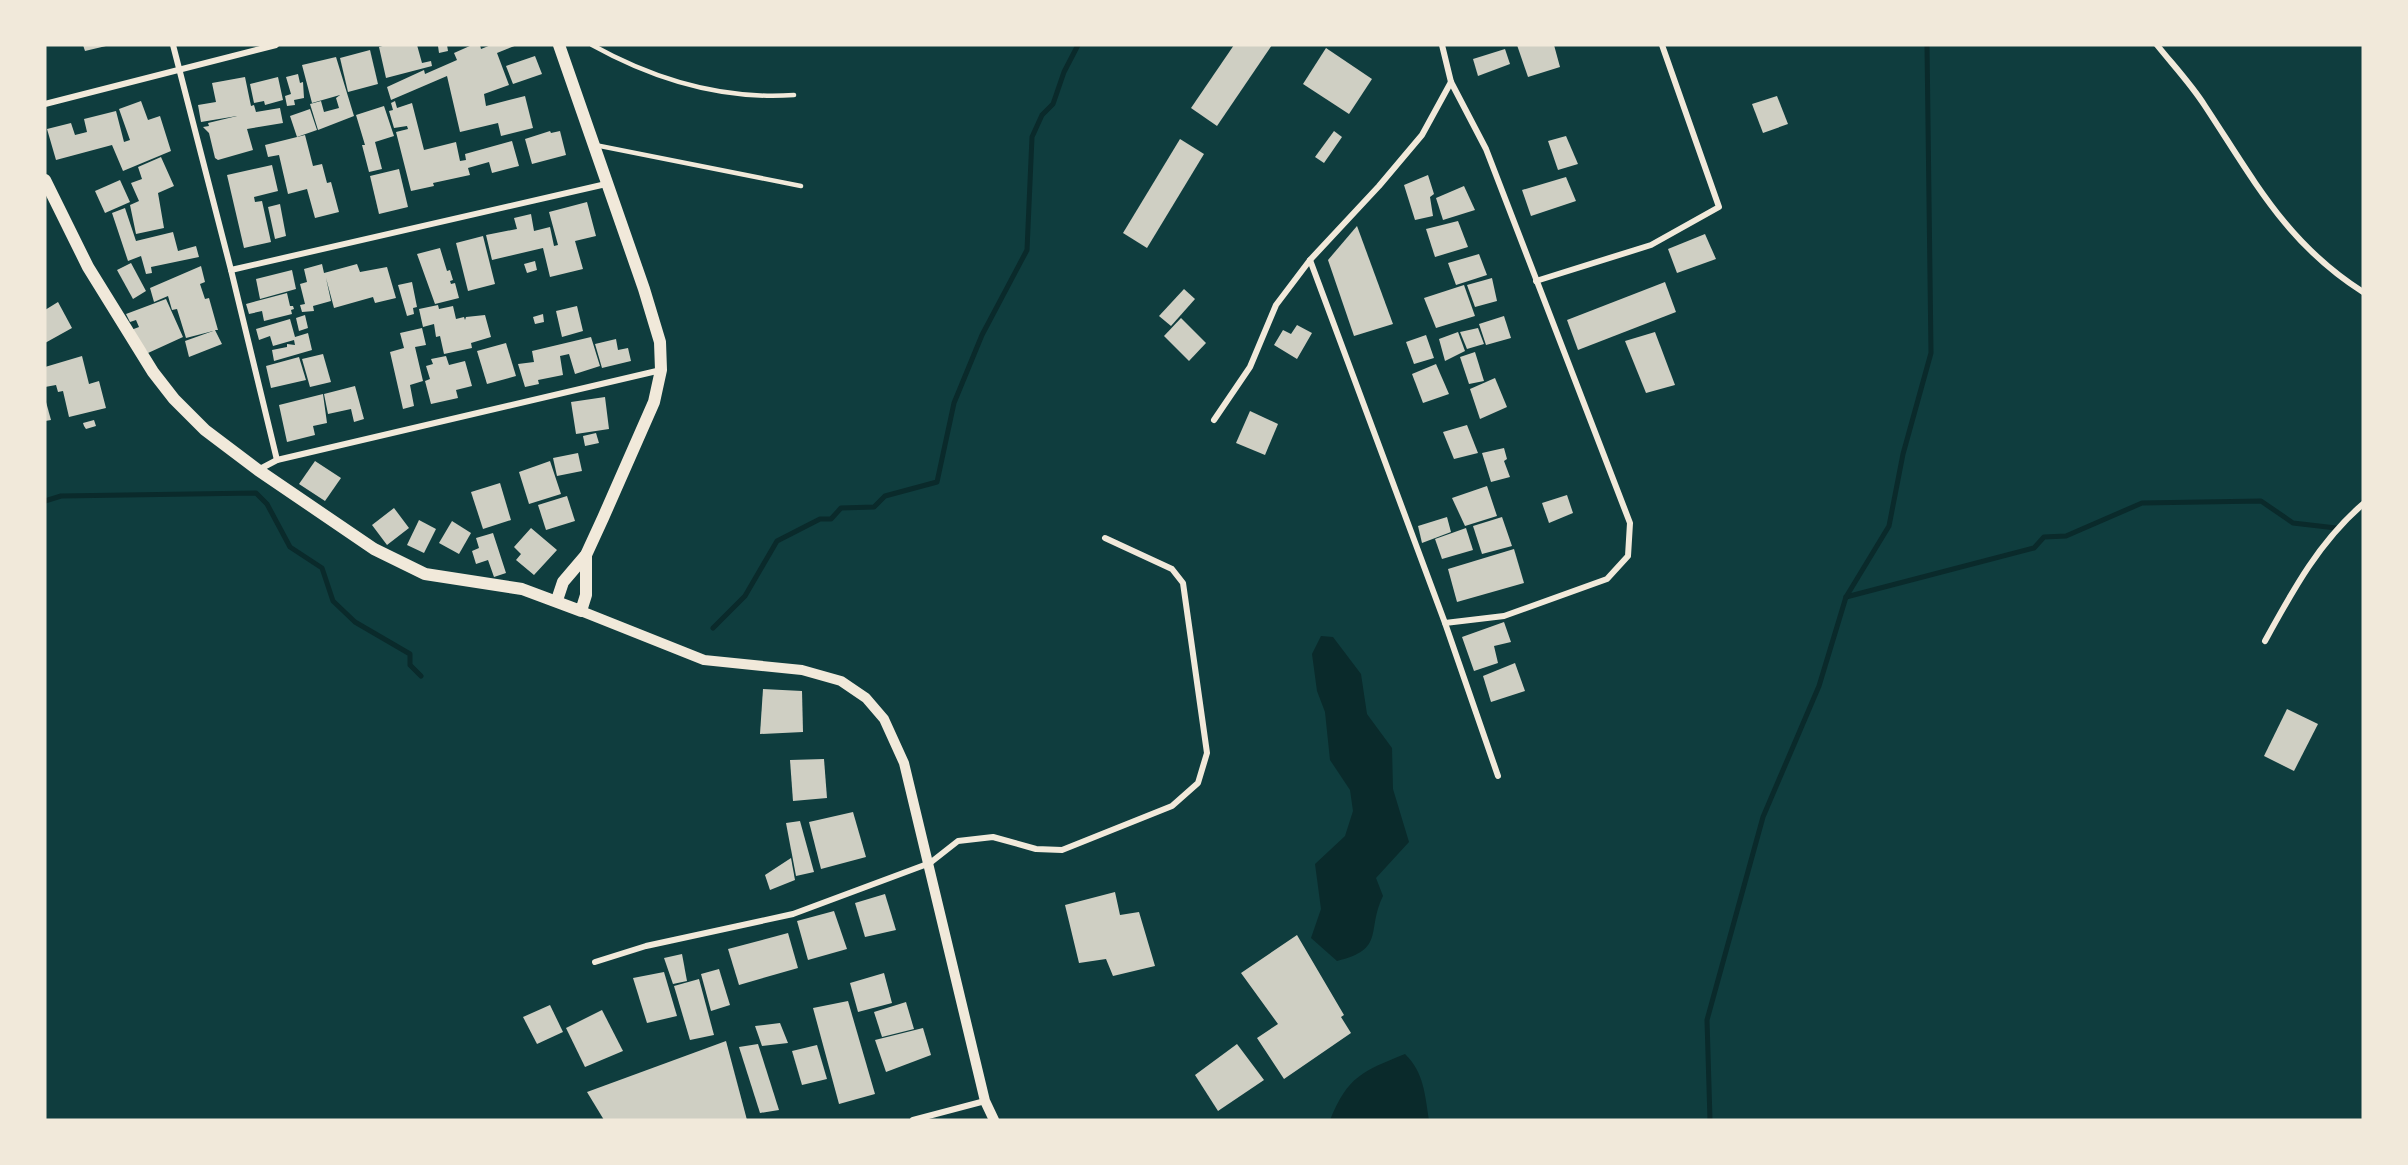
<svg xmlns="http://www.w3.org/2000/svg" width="2408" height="1165" font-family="Ubuntu,sans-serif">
  <rect width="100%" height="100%" fill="#0f3d3e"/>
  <g fill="#0a2a2b">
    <path d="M1321,636L1333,637L1361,674L1367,714L1392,748L1393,789L1409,842L1376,878L1383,896C1366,931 1386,949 1337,961L1311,938L1321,909L1315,864L1345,836L1353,811L1350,790L1330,760L1325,712L1317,691L1312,654Z"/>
    <path d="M1405,1054C1424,1072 1425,1095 1429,1120H1330C1348,1076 1363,1071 1405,1054Z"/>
  </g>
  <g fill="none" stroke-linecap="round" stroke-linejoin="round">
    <g stroke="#0a2a2b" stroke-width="5">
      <polyline points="45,501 61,496 256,493 267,504 290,547 322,568 333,601 355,622 410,654 410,665 421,676"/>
      <polyline points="1846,597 2034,548 2044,537 2066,536 2142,503 2261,501 2293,523 2336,528"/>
      <polyline points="713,628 745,596 777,541 820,519 831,519 841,508 874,507 885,496 937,482 954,403 982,335 1027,250 1032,137 1042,115 1053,104 1064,72 1078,45"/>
      <polyline points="1710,1120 1707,1020 1763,817 1819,686 1846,597 1889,526 1903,454 1931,353 1927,45"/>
    </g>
  </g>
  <g fill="#cfcfc3">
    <polygon points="83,45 106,45 106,46 85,51"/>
    <polygon points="386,45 417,45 422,63 431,61 432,66 386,78 379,47"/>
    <polygon points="447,45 448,51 439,53 438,46"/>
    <polygon points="472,45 480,45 481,49 491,45 517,45 497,53 509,85 484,94 486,106 525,96 533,128 501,136 498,123 460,132 447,76 391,100 387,87 424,70 425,74 457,60 454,53"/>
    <polygon points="1234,45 1272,45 1217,126 1191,108"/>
    <polygon points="1517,45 1554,45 1560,67 1528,77"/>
    <polygon points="1326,48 1372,79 1349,114 1303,84"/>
    <polygon points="1505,49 1510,64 1478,76 1473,59"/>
    <polygon points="370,50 378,84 348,92 340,58"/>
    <polygon points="535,56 542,74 513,84 506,66"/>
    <polygon points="336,57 354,116 318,130 310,104 321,101 324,112 339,108 336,98 340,95 312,103 302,65"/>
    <polygon points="298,74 300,83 303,82 304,98 294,100 295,105 287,106 285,96 291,94 286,77"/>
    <polygon points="245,77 251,106 254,105 256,112 280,108 283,123 247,129 253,150 218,160 215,158 209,133 203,127 209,126 208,123 237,116 201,122 198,105 216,102 212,83"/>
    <polygon points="278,77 283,100 265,105 264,101 254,103 250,84"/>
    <polygon points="1777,96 1788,124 1763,133 1752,104"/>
    <polygon points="141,101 148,120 160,116 171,151 123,171 112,145 56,160 47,129 71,123 75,135 87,132 84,119 116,111 124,142 130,140 119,109"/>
    <polygon points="395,101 397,108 412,103 424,150 456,142 460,161 466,160 465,154 512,141 519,166 492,173 489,162 468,168 470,175 433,183 434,186 411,191 396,132 408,129 407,126 394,128 389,111 393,110 391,103"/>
    <polygon points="384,106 394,136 375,142 382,169 369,172 362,145 365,145 356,115"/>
    <polygon points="310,109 317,130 297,137 290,116"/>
    <polygon points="550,131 551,133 560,131 566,155 532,164 525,139"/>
    <polygon points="1334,131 1342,137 1324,163 1315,157"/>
    <polygon points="305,135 313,166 322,164 327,183 331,182 339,212 315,218 307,189 288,194 279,155 268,157 265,145"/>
    <polygon points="1566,136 1578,164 1558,170 1548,141"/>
    <polygon points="1180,139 1204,154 1147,248 1123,233"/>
    <polygon points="161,157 174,186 158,193 164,228 136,234 130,205 139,201 131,183 142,179 138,167"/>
    <polygon points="272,165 278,191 254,197 255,202 262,201 271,242 244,248 227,175"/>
    <polygon points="399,169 408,207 379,214 370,176"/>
    <polygon points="1428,175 1434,194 1430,197 1433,216 1415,220 1404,185"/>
    <polygon points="1566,177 1576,201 1531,216 1522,190"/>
    <polygon points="120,180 130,202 105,213 95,191"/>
    <polygon points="1464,186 1475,210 1443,220 1436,198"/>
    <polygon points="587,202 596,236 575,241 583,269 550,277 543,248 492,260 486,235 517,229 514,218 531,214 534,231 550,227 554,246 558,245 549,212"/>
    <polygon points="280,204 286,236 275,239 268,207"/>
    <polygon points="125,208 136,241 173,232 178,251 196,246 199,257 151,267 152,273 146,274 141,256 128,261 112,213"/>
    <polygon points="1458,221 1468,247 1435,257 1426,229"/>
    <polygon points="1357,226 1393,324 1354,336 1328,260"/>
    <polygon points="1705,234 1716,259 1677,273 1668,249"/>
    <polygon points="483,236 495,284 468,291 456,243"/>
    <polygon points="440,248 447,271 450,270 453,280 450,281 451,284 455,283 459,298 435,304 417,254"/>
    <polygon points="1479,254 1487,275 1456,285 1448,263"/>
    <polygon points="535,261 537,270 527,273 524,264"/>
    <polygon points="131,263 146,291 133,299 117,270"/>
    <polygon points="322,264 324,273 357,264 360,272 387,267 396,298 375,303 373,297 334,308 326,278 331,301 313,306 314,311 302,312 300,305 305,304 300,284 307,282 304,269"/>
    <polygon points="201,266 205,282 200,284 205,299 209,298 218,330 215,330 222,344 189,357 185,341 213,331 186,338 177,309 172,310 168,296 154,302 150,288"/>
    <polygon points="292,270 296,289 260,299 256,279"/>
    <polygon points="1492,278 1497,301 1475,307 1467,285"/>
    <polygon points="412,282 417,307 413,308 414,314 407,316 398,285"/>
    <polygon points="1665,282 1676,312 1578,350 1567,320"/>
    <polygon points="1464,285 1475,316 1436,328 1424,298"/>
    <polygon points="1184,289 1195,299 1171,326 1159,316"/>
    <polygon points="287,293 290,306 293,306 294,309 291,310 292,314 264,321 262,311 249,314 246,304"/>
    <polygon points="166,299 183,337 148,353 131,330 139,327 136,320 130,322 126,314"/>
    <polygon points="58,302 72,328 45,343 45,310"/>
    <polygon points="438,305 439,309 453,306 456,319 464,317 465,320 466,317 485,315 491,337 471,343 472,348 444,354 440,336 436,337 434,324 423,327 419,309"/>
    <polygon points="577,306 583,331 562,337 556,311"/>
    <polygon points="543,314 544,322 535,324 533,317"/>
    <polygon points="305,315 308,328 299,331 296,318"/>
    <polygon points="1504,316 1511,338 1486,345 1479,324"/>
    <polygon points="1181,318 1206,343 1189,361 1164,336"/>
    <polygon points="290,319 295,337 308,333 312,350 274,361 272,350 287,347 287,344 295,345 294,340 273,346 270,336 259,340 256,329"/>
    <polygon points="1297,325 1312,333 1297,359 1274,345 1283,330 1291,334"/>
    <polygon points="422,328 426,345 415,347 423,381 410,385 414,406 403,409 390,352 404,348 400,333"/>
    <polygon points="1478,328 1484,344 1467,349 1460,332"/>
    <polygon points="1458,332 1465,351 1445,361 1439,339"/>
    <polygon points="1655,332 1675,385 1646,393 1625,341"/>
    <polygon points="1426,335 1434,358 1414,364 1406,342"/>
    <polygon points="591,337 600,366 575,374 569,354 560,356 563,375 538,380 539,384 525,387 518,364 534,362 532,351"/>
    <polygon points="616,339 618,350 628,348 631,361 602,368 595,344"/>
    <polygon points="506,343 516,376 487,384 477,351"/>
    <polygon points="1475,352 1484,381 1469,384 1460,357"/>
    <polygon points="323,354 331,382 310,387 302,359"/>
    <polygon points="82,356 89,384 99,381 106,408 69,417 63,391 58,392 56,385 45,387 45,367"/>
    <polygon points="446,356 449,365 465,361 472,386 456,390 458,398 431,404 425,381 430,379 426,366 433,364 431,359"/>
    <polygon points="299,357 306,380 271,388 266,366"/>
    <polygon points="1436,364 1449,394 1423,403 1412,374"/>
    <polygon points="1495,378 1507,407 1480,419 1470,389"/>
    <polygon points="355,386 364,419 354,422 351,409 328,414 324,394"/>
    <polygon points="323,394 327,423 313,426 315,435 287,442 279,405"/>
    <polygon points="605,397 609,429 576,434 571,402"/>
    <polygon points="45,402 46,402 51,420 45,421"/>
    <polygon points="1250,411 1278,424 1265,455 1236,443"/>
    <polygon points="94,420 96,426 86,429 84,426 83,423"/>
    <polygon points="1467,425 1478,453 1454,459 1443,432"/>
    <polygon points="596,433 599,443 585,446 583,436"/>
    <polygon points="1504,448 1507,459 1504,461 1510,477 1491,482 1482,453"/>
    <polygon points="578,453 582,471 557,476 553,458"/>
    <polygon points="315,461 341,478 325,501 299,484"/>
    <polygon points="550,461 561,494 529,504 519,472"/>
    <polygon points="500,483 511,520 483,529 471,492"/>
    <polygon points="1487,486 1497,516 1465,526 1452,498"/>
    <polygon points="1567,495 1573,513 1549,523 1542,503"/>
    <polygon points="567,496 575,521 546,530 538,505"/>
    <polygon points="394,508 409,528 387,545 372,525"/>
    <polygon points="1447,517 1451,532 1422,543 1418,526"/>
    <polygon points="1502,517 1512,546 1482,554 1473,526"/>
    <polygon points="419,520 436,529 424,553 407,545"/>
    <polygon points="452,521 471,533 459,554 439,543"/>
    <polygon points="531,528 557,550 534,575 516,560 521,554 514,547"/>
    <polygon points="1466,528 1473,550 1442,559 1435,539"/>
    <polygon points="493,533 506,573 494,577 488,560 476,564 472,551 479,548 476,538"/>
    <polygon points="1514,549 1524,583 1457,602 1448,569"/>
    <polygon points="1504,622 1511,642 1494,646 1498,663 1474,671 1462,637"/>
    <polygon points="1515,663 1525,691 1491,702 1483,676"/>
    <polygon points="763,689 802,691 803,732 760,734"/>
    <polygon points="2287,709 2318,724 2294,771 2264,756"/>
    <polygon points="824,759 827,798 793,801 790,760"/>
    <polygon points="853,812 866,857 821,869 809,822"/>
    <polygon points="800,821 814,872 796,876 786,823"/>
    <polygon points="791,858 795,880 770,890 765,875"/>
    <polygon points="1115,892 1120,915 1139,912 1155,966 1113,976 1106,959 1079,963 1065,905"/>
    <polygon points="885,894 896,930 865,937 855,903"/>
    <polygon points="834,911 847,949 808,960 797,921"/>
    <polygon points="788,933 798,968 739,985 728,949"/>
    <polygon points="1297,935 1344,1015 1341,1017 1351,1033 1284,1079 1257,1038 1278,1024 1241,973"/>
    <polygon points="682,954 687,981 673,984 664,958"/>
    <polygon points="719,969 730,1005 711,1011 701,974"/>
    <polygon points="664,972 677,1016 647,1023 633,978"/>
    <polygon points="884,973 892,1003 858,1012 850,983"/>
    <polygon points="699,979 714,1035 690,1040 674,986"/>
    <polygon points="848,1001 875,1094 839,1104 813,1008"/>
    <polygon points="906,1002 914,1029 882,1037 874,1012"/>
    <polygon points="550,1005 563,1032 537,1044 523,1017"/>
    <polygon points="602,1010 623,1051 585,1067 566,1028"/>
    <polygon points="780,1023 788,1043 762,1046 755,1026"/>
    <polygon points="923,1028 931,1055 886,1072 875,1040"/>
    <polygon points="726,1041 747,1120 604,1120 587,1092"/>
    <polygon points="758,1044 779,1110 760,1113 739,1047"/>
    <polygon points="1237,1044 1264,1080 1218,1111 1195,1075"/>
    <polygon points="817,1045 827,1079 802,1085 792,1051"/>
  </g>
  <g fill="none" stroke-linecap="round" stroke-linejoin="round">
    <g stroke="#f1e9da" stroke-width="4.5">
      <path d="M592,45C655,80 722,100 794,95"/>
      <polyline points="595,145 801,186"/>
    </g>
    <g stroke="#f1e9da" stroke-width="6">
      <polyline points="173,45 231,270 277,460"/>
      <polyline points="1442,45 1451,82 1486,149 1630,523 1628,556 1607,579 1504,616 1445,623"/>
      <path d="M2157,45C2173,65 2191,84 2205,106C2254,180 2286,243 2363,292"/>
      <polyline points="45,104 276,45"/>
      <polyline points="1310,260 1445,623 1498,776"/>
      <polyline points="231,270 606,184"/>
      <polyline points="1536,281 1651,245 1719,207 1662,45"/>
      <polyline points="1214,420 1250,367 1276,305 1310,260 1379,186 1422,135 1451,82"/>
      <polyline points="258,470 277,460 661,370"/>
      <path d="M2265,641C2293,590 2319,542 2363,504"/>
      <polyline points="595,962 646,946 793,914 930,863 958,841 993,837 1036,849 1062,850 1172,806 1198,783 1207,753 1183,583 1172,569 1105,538"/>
      <polyline points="913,1120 985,1101"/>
    </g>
    <polyline stroke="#f1e9da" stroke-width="10" points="581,611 704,660 802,670 841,681 866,698 884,719 904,763 985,1101 994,1120"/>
    <g stroke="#f1e9da" stroke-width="12">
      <polyline points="45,180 88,267 153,372 174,399 205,430 258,470 374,549 425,574 522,589 581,611 586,595 586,555"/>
      <polyline points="557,600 563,582 586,555 603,518 654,402 661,370 660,342 644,289 559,45"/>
    </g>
  </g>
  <rect width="2408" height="1165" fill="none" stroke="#f1e9da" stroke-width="93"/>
</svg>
